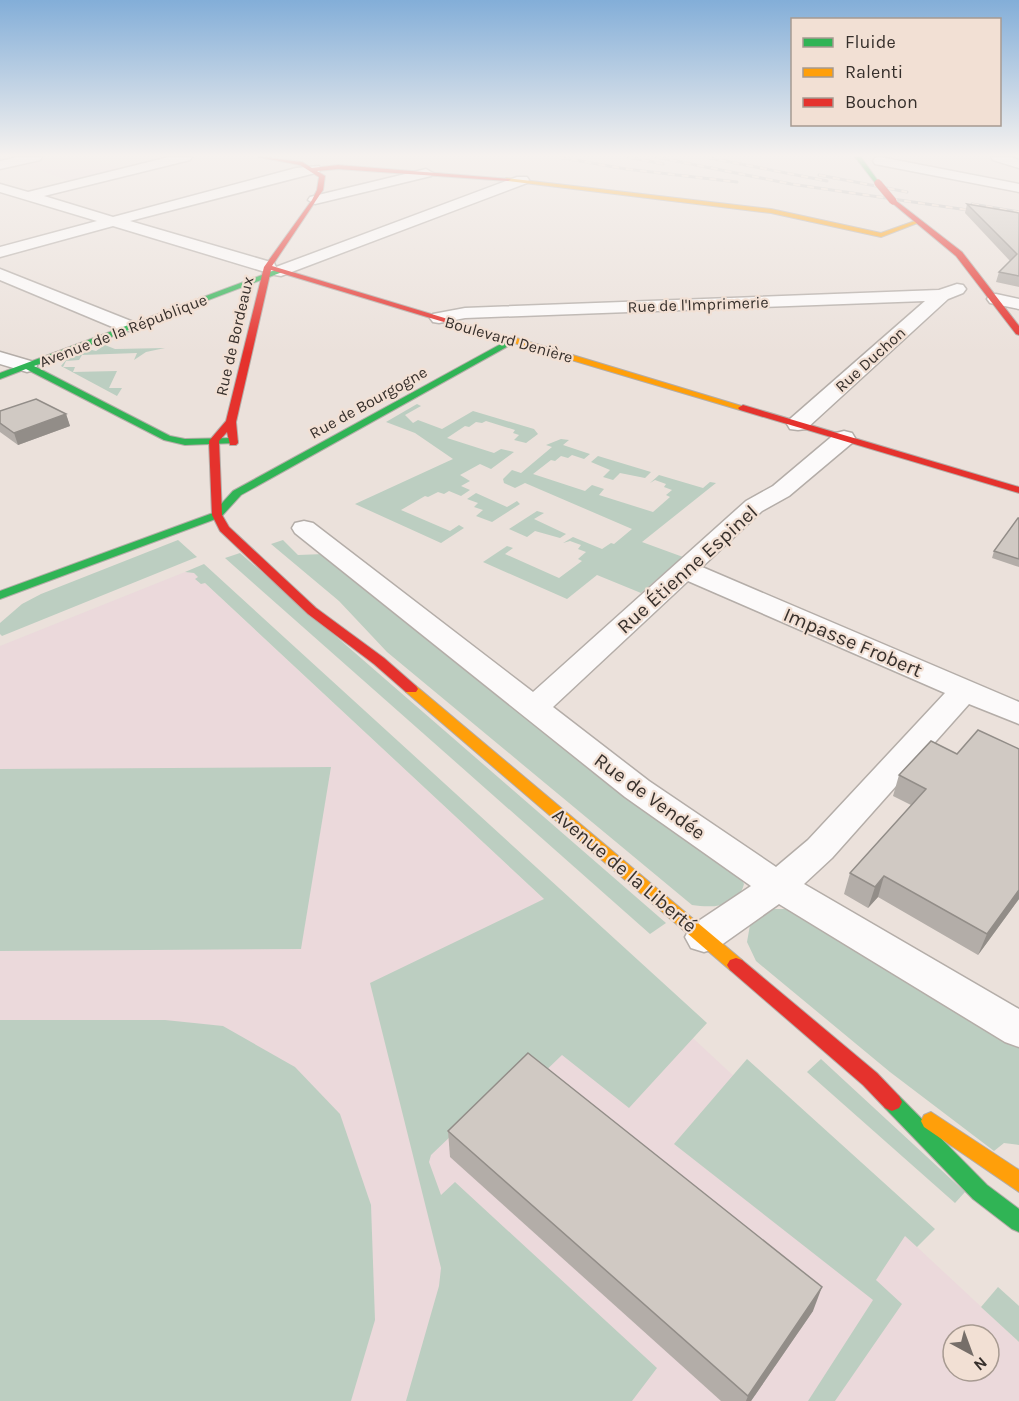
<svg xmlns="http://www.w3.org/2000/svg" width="1019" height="1401" font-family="Karla,sans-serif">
  <rect width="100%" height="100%" fill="#ebe1db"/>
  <g fill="#ebd9db" fill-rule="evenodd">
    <polygon points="47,157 87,157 123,169 72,182 21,163"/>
    <path d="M185,572L194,573L1019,1342V1401H0V646ZM953,1335H989V1371H953Z"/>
  </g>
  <g fill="#bccec1">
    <polygon points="105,345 115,349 165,348 146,352 134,360 137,353 82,355 79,360 66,361 63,367 75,367 73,372 117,371 109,388 122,388 117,396 61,366 67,359 92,350 96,351"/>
    <polygon points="417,404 421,406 405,415 413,423 418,420 442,429 473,411 534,429 538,434 526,443 514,440 519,435 513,433 515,430 486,421 482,423 476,422 469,427 465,426 447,438 494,453 501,449 514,452 491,469 480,464 460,475 470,481 461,486 470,490 461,496 449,491 444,494 438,492 428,497 425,496 401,510 450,531 459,525 464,528 441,543 355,504 453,459 415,433 386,422"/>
    <polygon points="561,439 569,440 563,445 590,454 584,459 572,455 568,458 561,456 555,461 551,460 533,474 585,491 592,485 604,489 599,495 653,512 670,497 666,495 672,490 664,487 666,484 655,480 650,483 659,475 703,488 710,482 716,483 642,542 683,557 641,593 597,575 567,599 483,562 507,546 513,548 505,554 559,578 582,561 578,559 586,552 578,549 581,545 570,541 563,543 573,537 602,549 611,543 614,544 632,529 525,483 515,488 504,483 503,479 512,470 521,473 552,447 546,445"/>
    <polygon points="598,456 651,472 645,478 620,473 613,480 603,477 610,470 591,462"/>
    <polygon points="476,493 507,507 517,501 520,504 492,522 476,516 483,510 474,507 478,503 467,499"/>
    <polygon points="537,511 544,513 534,519 566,534 560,538 535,531 527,537 509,529"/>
    <polygon points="178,540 197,557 2,636 0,634 0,623 22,604 41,594"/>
    <path d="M283,540L298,555L324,554L739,875L744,884C738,908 712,908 692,905L387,652L339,601L271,544Z"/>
    <polygon points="240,553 666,923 650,934 225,558"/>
    <polygon points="204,564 707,1023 629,1108 562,1055 534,1082 519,1071 431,1155 429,1162 441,1195 455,1182 657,1368 632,1401 406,1401 439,1286 441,1268 370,983 544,899 205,583 201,584 195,579 198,577 194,573 185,572"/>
    <polygon points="331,767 301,949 0,951 0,769"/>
    <polygon points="774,909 796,909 1019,1045 1019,1145 1004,1143 994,1151 890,1072 756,961 747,942 750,925"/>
    <polygon points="0,1020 165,1020 223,1026 295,1067 340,1114 371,1205 375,1320 351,1401 0,1401"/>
    <polygon points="747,1059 935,1229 917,1247 905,1236 876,1280 902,1304 835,1401 808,1401 873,1300 674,1144"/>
    <polygon points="821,1059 965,1192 955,1203 807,1072"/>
    <polygon points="998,1287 1019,1306 1019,1342 981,1307"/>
  </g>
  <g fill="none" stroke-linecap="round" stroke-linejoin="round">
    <defs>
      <g id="street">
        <polygon points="18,157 42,157 40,160 0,169 0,161"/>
        <polygon points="169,157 192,157 190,160 44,196 113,217 296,168 319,166 321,169 319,172 130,221 274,263 276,267 517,177 527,177 529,180 527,183 281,276 275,275 273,271 262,271 113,226 0,257 0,247 97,221 0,192 0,184 28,192"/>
        <polygon points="880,157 1019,184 1019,192 875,164 873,161 875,158"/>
        <polygon points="991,157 1011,157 1019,160 1019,168 993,160"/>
        <polygon points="426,169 433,173 431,176 315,204 308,200 310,197"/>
        <polygon points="0,269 136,323 138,327 136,331 122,331 0,280"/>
        <polygon points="957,284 963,285 966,289 963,293 948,299 806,429 798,430 790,429 787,424 790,419 925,301 465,318 439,323 433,322 430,318 433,314 465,308 939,290"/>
        <polygon points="996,294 1019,299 1019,309 990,303 987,299 990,295"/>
        <polygon points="0,352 34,362 37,366 34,370 27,372 0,364"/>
        <path d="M844,431L852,433L855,438L852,443L789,496L762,511L702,567L1019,702V724L969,704L832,858L804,884L1019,1009V1047L1005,1042L779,904L717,948L704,952L691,948L685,937L691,926L751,886L625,797L295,533L292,528L295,523L304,521L313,523L533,692L746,501L773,486L836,433ZM688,581L945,693L808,840L776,867L649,781L553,707Z"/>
      </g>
      <g id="fast">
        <polygon points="855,157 861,157 880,184 876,184"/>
        <polygon points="278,269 285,271 34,366 170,436 185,439 233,438 238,441 236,443 185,445 164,440 26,369 0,379 0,373"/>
        <polygon points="512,338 519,340 241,495 221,517 0,599 0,591 213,513 233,491"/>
        <polygon points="892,1093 899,1096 987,1185 1019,1209 1019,1232 1012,1229 973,1199 885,1108 882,1102 885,1096"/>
      </g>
      <g id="slow">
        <polygon points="506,178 771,209 881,233 915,221 920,222 881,237 771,213 508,181"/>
        <polygon points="507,337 513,337 748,408 740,410 507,341"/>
        <polygon points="411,685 416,686 742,960 745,965 742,970 736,972 730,970 406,692 404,689"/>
        <polygon points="931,1112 1019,1170 1019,1192 924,1127 921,1121 924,1115"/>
      </g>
      <g id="jam">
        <polygon points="259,157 302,162 312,168 338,165 511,179 508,181 338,169 317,171 325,176 323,190 272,266 514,339 507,341 271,270 236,422 238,443 236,445 230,445 227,432 219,441 222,515 229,527 316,608 384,658 416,686 418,689 416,692 406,692 374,664 308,614 220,531 212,515 209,441 226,421 264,267 312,200 317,190 319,177 300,165"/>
        <polygon points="891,200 895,200 962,252 1019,326 1019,335 1016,334 956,256 891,202"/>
        <polygon points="743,405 1019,487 1019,493 740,410 738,408"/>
        <polygon points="736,958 742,960 877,1073 899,1096 902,1102 899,1108 892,1111 885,1108 863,1085 730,970 727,965 730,960"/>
      </g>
    </defs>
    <use href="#street" stroke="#b4ada8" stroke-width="3"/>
    <use href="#fast" stroke="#b4ada8" stroke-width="2"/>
    <use href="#slow" stroke="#b4ada8" stroke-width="2"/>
    <use href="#jam" stroke="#b4ada8" stroke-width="2"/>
    <use href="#street" fill="#fcfafa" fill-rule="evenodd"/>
    <use href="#fast" fill="#30b455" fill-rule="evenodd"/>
    <use href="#slow" fill="#ff9f0a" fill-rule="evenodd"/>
    <use href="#jam" fill="#e5322d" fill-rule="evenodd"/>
    <defs>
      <g id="rail">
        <polyline points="557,157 626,169 737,182"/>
        <polyline points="628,157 663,164"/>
        <polyline points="656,157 791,184 981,212"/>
        <polyline points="705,157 827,181"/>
        <polyline points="819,175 907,192"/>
        <polyline points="972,204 1019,212"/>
      </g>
    </defs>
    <use href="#rail" stroke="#c2c0be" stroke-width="3"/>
    <use href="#rail" stroke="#f2e0d4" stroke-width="2" stroke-dasharray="7" stroke-linecap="butt"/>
    <defs>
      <polyline id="jam-bridge" points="878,183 893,201"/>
    </defs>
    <use href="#jam-bridge" stroke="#b4ada8" stroke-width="8" stroke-linecap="butt"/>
    <use href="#jam-bridge" stroke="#e5322d" stroke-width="7"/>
  </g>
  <g fill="#b3ada8">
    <polygon points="967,204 1019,213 1019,287 996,282 999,272 1010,261 965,213"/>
    <polygon points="0,411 66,414 70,426 18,445 0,432"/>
    <polygon points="1019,518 1019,567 992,558 994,551"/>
    <polygon points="931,741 1019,899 978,955 878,897 868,908 844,894 850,873 911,805 893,796 899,775"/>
    <polygon points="448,1131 813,1311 751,1401 721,1401 450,1157"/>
  </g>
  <g fill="#928d88">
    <polygon points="66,414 70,426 18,445 14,433"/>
    <polygon points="884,876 878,897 868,908 875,887"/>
    <polygon points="1019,890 1019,899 978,955 987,934"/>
    <polygon points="822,1287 813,1311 751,1401 746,1401 748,1396"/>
  </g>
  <g fill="#d0c9c3" stroke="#928d88" stroke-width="1.5">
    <polygon points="967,204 1019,213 1019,276 999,272 1017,254"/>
    <polygon points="36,399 66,414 14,433 0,423 0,411"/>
    <polygon points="1018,518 1019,518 1019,559 994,551"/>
    <polygon points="978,730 1019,749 1019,890 987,934 884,876 875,887 850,873 926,789 899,775 931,741 957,754"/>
    <polygon points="528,1053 822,1287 748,1396 448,1131"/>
  </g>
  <linearGradient id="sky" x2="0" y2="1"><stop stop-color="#83aed8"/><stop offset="0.44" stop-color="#f6f2ef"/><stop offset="1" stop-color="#f6f2ef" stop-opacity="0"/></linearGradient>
  <rect width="1019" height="353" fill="url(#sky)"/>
  <g text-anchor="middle" stroke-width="4.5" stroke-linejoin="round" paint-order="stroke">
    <g font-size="16" fill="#37302c" stroke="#f2e0d4">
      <text transform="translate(698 304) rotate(-2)" y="6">Rue de l'Imprimerie</text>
      <text transform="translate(123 330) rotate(-21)" y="6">Avenue de la République</text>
      <text transform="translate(234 336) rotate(-77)" y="6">Rue de Bordeaux</text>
      <text transform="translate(509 339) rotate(16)" y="6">Boulevard Denière</text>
      <text transform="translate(870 359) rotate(-42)" y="6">Rue Duchon</text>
      <text transform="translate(368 402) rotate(-29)" y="6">Rue de Bourgogne</text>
    </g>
    <g font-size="20" fill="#37302c" stroke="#f2e0d4">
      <text transform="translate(687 569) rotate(-42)" y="7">Rue Étienne Espinel</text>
      <text transform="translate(853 642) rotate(23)" y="7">Impasse Frobert</text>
      <text transform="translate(650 796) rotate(36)" y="7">Rue de Vendée</text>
      <text transform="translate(625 870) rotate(40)" y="7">Avenue de la Liberté</text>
    </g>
  </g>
  <rect x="791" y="18" width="210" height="108" fill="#f2e0d4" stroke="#a79a91" stroke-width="1.5"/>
  <rect x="803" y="38" width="30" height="9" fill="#30b455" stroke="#a79a91" stroke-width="1.5"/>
  <text x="845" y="48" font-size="18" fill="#37302c">Fluide</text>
  <rect x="803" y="68" width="30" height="9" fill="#ff9f0a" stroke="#a79a91" stroke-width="1.5"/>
  <text x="845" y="78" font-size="18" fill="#37302c">Ralenti</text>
  <rect x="803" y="98" width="30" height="9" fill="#e5322d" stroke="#a79a91" stroke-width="1.5"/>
  <text x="845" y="108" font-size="18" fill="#37302c">Bouchon</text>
  <g transform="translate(971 1353) rotate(139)"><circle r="28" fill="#f2e0d4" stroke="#a79a91" stroke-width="1.5"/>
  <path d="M0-4.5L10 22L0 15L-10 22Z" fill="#766e69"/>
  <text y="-9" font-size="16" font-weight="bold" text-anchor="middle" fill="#37302c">N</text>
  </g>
</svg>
